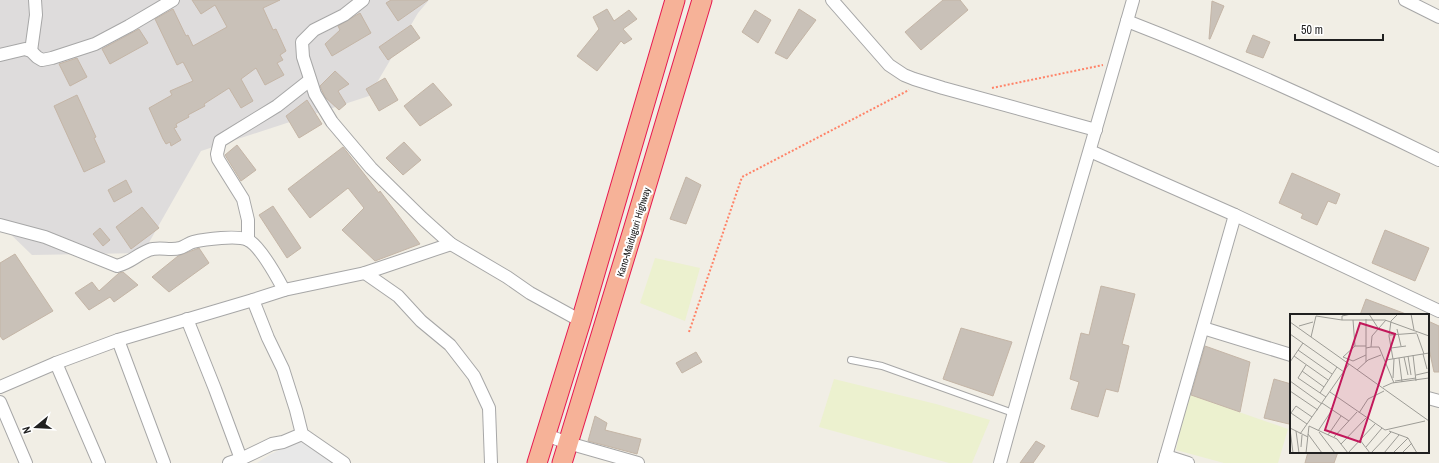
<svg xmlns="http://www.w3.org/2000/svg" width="1439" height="463" font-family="'Archivo Narrow',sans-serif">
  <rect width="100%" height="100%" fill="#f1eee5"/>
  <polygon fill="#dedcdc" points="0,0 429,0 418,13 369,96 201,151 143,253 32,255 0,224"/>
  <g fill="#ecf1cf">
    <polygon points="655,258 700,268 685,321 640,303"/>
    <polygon points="834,379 936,404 990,420 972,463 949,463 819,427"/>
    <polygon points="1187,394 1288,429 1278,463 1224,463 1176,450"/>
  </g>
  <polygon fill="#e8e8e8" points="302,439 337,463 257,463 271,454"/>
  <g fill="#c9c1b8" stroke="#c4b5a6">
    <polygon points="192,0 280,0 263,8 273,30 276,29 286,51 280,55 283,60 277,63 284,75 265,85 256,68 241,79 253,101 241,108 229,88 204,104 205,106 188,115 189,117 176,124 177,127 174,128 181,140 171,146 170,142 166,144 163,139 149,108 172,95 170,91 193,81 183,62 177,65 155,19 173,9 186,36 188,35 193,46 227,27 215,5 201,14"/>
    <polygon points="391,0 428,0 398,21 386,3"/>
    <polygon points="943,0 960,0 968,10 921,50 905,32"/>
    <polygon points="1212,1 1224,6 1210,39 1209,39"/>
    <polygon points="607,9 614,21 629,10 637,19 623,29 632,39 624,44 621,41 597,71 577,56 599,29 593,17"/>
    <polygon points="799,9 816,20 787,59 775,53"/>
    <polygon points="755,10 771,20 758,43 742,32"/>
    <polygon points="360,13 371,33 332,56 325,44 340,30 338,26"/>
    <polygon points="411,25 420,38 388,60 379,47"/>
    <polygon points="139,29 148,43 110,64 102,49"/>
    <polygon points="1253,35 1270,42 1263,58 1246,52"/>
    <polygon points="77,58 87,77 70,86 59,64"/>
    <polygon points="335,71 349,84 338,91 346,104 339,110 325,97 320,86"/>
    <polygon points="385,78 398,100 379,111 366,89"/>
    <polygon points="433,83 452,105 420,126 404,106"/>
    <polygon points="77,95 96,137 94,138 105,162 84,172 54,106"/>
    <polygon points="307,100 322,124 299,138 286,116"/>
    <polygon points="404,142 421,160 403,175 386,158"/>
    <polygon points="237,145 256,170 241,181 225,155"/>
    <polygon points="343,147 379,193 380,191 420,244 375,261 342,230 364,208 348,188 310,218 288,189"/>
    <polygon points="1292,173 1340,194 1336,204 1328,201 1317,225 1301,218 1303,214 1279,203"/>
    <polygon points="686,177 701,185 686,224 670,219"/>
    <polygon points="126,180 132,192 114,202 108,190"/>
    <polygon points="273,206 301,248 287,258 259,215"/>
    <polygon points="142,207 159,228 131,249 116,227"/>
    <polygon points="100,228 110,240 103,246 93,234"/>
    <polygon points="1385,230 1429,248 1415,281 1372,263"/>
    <polygon points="199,248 209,263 169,292 152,277 178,256"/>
    <polygon points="15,254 53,311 3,340 0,336 0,263"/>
    <polygon points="123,272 138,285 114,302 110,297 89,310 75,293 92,282 99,291 119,273"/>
    <polygon points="1101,286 1135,294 1122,344 1129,346 1118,392 1106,389 1098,417 1071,409 1079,382 1070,379 1081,333 1089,335"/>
    <polygon points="1366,299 1406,314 1406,315 1360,315"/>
    <polygon points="1428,321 1439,326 1439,372 1434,372 1428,344"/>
    <polygon points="961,328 1012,342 993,396 943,379"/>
    <polygon points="1205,346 1250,362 1240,412 1191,395"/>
    <polygon points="696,352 702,362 682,373 676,363"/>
    <polygon points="1274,379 1291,384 1291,415 1289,424 1264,418"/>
    <polygon points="595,416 607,423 605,430 641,439 637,454 588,441"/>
    <polygon points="1036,441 1045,446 1033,463 1020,463"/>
    <polygon points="1308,452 1338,452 1334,463 1305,463"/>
  </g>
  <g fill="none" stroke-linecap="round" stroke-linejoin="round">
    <defs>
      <polyline id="service" points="851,360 882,366 1013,413"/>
      <g id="minor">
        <polyline points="363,0 344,15 314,30 302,42 303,57 315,94 332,122 371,168 422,218 451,244 507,277 530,293 581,321"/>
        <polyline points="832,0 889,65 904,75 914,79 943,88 1096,130"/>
        <polyline points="1405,0 1439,17"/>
        <path d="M1127,21C1233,62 1337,110 1439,160"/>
        <polyline points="31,51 36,15 35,0"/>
        <polyline points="0,55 25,49 31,51 37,57 42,60 52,58 95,44 129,26 173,0"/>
        <polyline points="1090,151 1235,215 1439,311"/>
        <path d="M0,225L45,237L117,266C132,262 136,255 149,250C159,246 170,251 180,248C184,247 189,243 193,242C205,239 238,235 248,240C260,246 277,277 284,290"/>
        <polyline points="248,240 248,220 243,199 218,159 217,154 220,141 277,106 310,80"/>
        <polyline points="365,273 398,296 421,321 450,345 474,376 489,408 491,463"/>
        <polyline points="253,300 268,338 283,369 296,410 302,434 344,463"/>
        <polyline points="187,319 215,389 241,459"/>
        <polyline points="1203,328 1291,355"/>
        <polyline points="118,340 164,463"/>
        <polyline points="56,363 99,463"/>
        <polyline points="0,387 56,363 118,340 253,300 284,290 365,273 451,244"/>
        <polyline points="1428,398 1439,401"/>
        <polyline points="0,402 26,463"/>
        <polyline points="546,435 568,443 638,463"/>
        <polyline points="1166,456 1188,463"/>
        <polyline points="229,463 241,459 272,444 283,442 302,434"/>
        <path d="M1000,463C1042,308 1089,155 1133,0"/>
        <polyline points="1164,463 1235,215"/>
      </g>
      <g id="trunk">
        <polyline points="537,463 581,321 675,0"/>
        <polyline points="562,463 634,227 702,0"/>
      </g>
    </defs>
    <use href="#service" stroke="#a7a7a7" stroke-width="8"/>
    <use href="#minor" stroke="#a7a7a7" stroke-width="14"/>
    <use href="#trunk" stroke="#e71a50" stroke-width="21"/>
    <g stroke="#ff8368" stroke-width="2" stroke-dasharray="2 2" stroke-linecap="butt">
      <polyline points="992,88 1103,65"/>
      <polyline points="689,332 742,177 909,90"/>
    </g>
    <use href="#service" stroke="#fff" stroke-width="6"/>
    <use href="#minor" stroke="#fff" stroke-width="12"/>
    <use href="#trunk" stroke="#f6b298" stroke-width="19"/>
  </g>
  <g text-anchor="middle" stroke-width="4" stroke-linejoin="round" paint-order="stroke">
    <g font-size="10" fill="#202020" stroke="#fff">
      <text transform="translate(633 232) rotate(-73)" y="4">Kano-Maiduguri Highway</text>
    </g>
  </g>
  <g transform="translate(1290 314)">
    <rect width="139" height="139" fill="#f1eee5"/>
    <path fill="none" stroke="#9d9c96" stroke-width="1" d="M79,0L88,14M121,0L124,16M52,6V2L61,0M63,6L65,32M0,8L139,107M9,12L23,8M107,15L111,32M0,20L54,58M127,20L134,40M100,21L127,19M21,23L26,2L52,6H95L139,22M81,33H89L104,69M76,34L81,33L82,22L96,6M101,34L116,32M8,36L42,60M133,40L137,55M123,41L126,67M4,42L38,66M118,42L121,61M53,43L65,32H76M53,43L63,47L76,41M114,43L118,61M109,44L112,68M103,45L99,22L101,7L108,0M96,46L139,39M0,48L13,29M76,48V5M16,51L8,64L36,83M67,56L78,46L91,41M12,57L34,73M126,61L139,58M103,64L104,45M0,67L32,90M105,67L126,64M93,73L102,69L139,64M0,77L28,96M40,78L95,116L135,107M30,79L47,53M32,89L59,107M69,99L78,85L94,77M17,110L1,99L6,92L22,103M19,112L47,125L58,139M0,114L18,123M0,115L3,139M6,117L9,139M28,117L42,96M99,117L118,124L127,139M29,118L45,139M10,120L59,50M18,120L32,139M38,121L51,102M44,123L67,98M70,126L80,139M51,130L76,104M11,133L12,121M76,133L92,114M16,139L19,112M58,139L85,110M81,139L101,118M94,139L109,121M103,139L118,124M112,139L122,129"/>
    <path fill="#c2185b" fill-opacity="0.15" stroke="#c2185b" stroke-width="2" d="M70,9L105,20L70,128L35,116Z"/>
    <rect width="139" height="139" fill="none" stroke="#202020" stroke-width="2"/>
  </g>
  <g transform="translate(36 427) rotate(252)" stroke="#ffffff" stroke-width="3" paint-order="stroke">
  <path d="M0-3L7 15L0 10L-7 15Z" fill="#202020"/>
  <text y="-6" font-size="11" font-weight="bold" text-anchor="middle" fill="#202020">N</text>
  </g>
  <path d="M1295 34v6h88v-6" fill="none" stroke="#202020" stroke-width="2"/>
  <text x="1301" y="34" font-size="12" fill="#202020" stroke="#ffffff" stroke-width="3" paint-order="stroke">50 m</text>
</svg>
